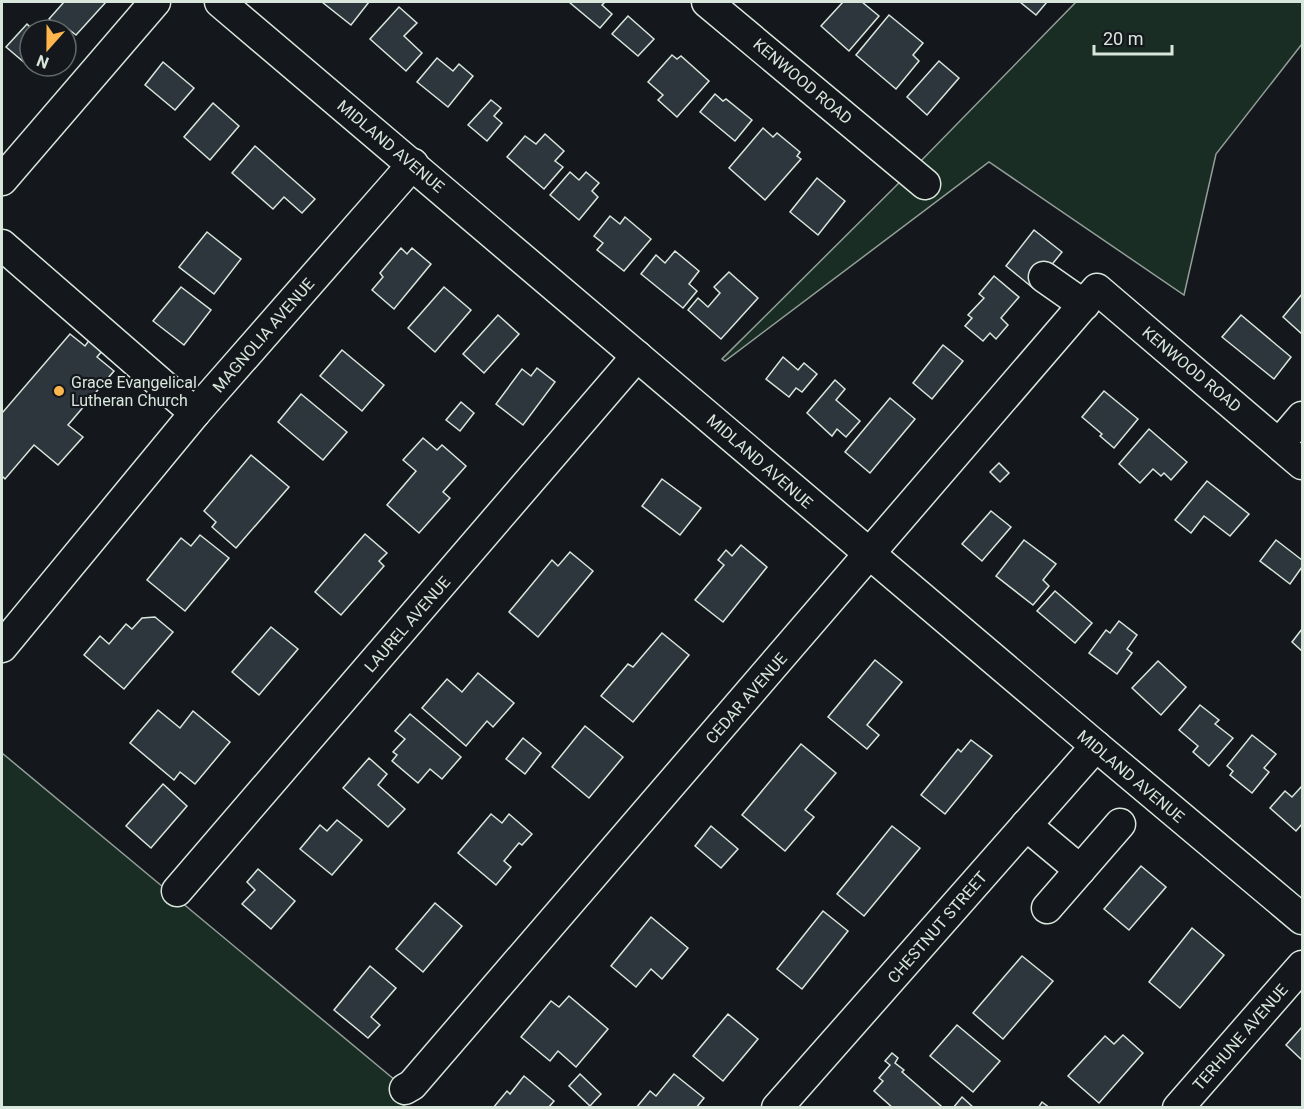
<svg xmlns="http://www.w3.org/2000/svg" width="1304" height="1109" font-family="Roboto,sans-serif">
  <rect width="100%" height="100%" fill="#14181c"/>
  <g fill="#1a2d24" stroke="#939e99" stroke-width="1.5">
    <polygon points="1076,2 1302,2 1302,44 1216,154 1184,295 989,162 725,361 722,359 916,166"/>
    <polygon points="2,753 413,1095 402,1108 2,1107"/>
  </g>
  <g fill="#2c363c" stroke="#d8e6dc" stroke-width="1.5">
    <polygon points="64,2 106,2 76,35 67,28 61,30 49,19"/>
    <polygon points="322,2 369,2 351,25"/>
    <polygon points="569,2 605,2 602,5 612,14 600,28"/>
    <polygon points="843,2 862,2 879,16 849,51 821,26"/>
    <polygon points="1020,2 1047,2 1036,15"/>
    <polygon points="399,7 417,23 404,36 422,53 406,71 370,39"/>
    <polygon points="889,15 923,43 913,55 919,61 896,89 856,55"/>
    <polygon points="628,16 654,39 638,56 612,34"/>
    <polygon points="27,24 33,30 30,30 30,66 35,66 32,69 6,47"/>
    <polygon points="672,55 677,59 681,56 709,81 677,117 658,100 663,95 648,82"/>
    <polygon points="437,58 453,71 459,64 473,76 448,107 417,82"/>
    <polygon points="939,61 959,78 927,115 907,97"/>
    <polygon points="163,62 194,88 175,110 145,85"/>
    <polygon points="715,94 723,101 726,99 752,120 735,141 700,112"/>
    <polygon points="491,100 501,108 494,116 502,123 487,141 468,125"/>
    <polygon points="213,103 239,126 210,160 184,137"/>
    <polygon points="763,128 773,137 777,133 800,152 797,156 801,159 765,200 729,168"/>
    <polygon points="545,134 564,151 555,161 563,167 544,189 507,157 525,136 536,144"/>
    <polygon points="255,146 315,199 302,213 284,197 273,209 232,173"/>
    <polygon points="570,172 579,180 586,172 599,183 592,191 598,197 579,220 550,195"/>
    <polygon points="817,178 845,201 818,235 790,212"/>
    <polygon points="610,216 620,224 625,217 651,239 624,271 597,250 603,243 594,236"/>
    <polygon points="1034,230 1062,252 1033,288 1006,266"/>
    <polygon points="207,232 241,259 214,294 179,267"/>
    <polygon points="401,248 407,254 412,248 431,264 394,309 372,290 383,277 380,273"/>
    <polygon points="675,251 699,271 689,284 697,291 683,308 641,274 656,255 665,263"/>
    <polygon points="729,272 758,298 721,339 688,310 698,298 708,307 720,293 714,287"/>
    <polygon points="994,276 1019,297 1001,318 1008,325 996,339 990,333 983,341 965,326 972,318 968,315 984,298 979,294"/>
    <polygon points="181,287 211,310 184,345 153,321"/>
    <polygon points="444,287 471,310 435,352 408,328"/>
    <polygon points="1302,294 1302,334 1283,317"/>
    <polygon points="498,315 519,334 484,373 463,354"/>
    <polygon points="1241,315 1291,357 1274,379 1222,337"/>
    <polygon points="70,334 85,346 90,339 103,350 97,357 114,371 68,425 83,437 58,465 34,445 5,479 2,476 2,410 3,412"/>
    <polygon points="943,345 963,361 932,399 913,383"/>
    <polygon points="342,350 384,385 362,411 320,376"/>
    <polygon points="783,357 798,370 804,363 817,374 802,392 796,388 789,397 766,379"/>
    <polygon points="537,368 555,382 523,425 496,404 522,369 531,376"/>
    <polygon points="835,380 845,389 836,400 860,421 846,437 837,429 832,436 807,413"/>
    <polygon points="1104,391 1138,419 1114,448 1100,436 1102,434 1082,417"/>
    <polygon points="301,394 347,432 323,460 278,422"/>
    <polygon points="890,398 915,419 870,473 845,452"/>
    <polygon points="461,402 474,413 460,431 446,420"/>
    <polygon points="1149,429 1187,462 1171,480 1164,473 1161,476 1153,469 1140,483 1119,464"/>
    <polygon points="423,438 437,450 442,445 466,466 443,492 450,498 419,533 387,505 416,471 403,460"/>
    <polygon points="251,455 289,487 236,548 212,527 216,522 204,511"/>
    <polygon points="999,463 1009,473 1000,482 990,472"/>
    <polygon points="662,479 701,508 680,535 642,506"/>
    <polygon points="1207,481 1249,514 1230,536 1204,516 1191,533 1175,520"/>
    <polygon points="991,511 1011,527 982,561 962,544"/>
    <polygon points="365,534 387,553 379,561 384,566 341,615 315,592"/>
    <polygon points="200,535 229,558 185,611 147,580 181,538 191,546"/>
    <polygon points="1024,540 1056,564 1043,580 1049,586 1033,605 996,576"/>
    <polygon points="1276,540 1302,560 1302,567 1290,584 1260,561"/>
    <polygon points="741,545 767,567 723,622 695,600 724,565 718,560 726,550 732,556"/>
    <polygon points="570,552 593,571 538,637 509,612 552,560 558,566"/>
    <polygon points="1055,591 1092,623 1075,643 1037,611"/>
    <polygon points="155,617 173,632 124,689 84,655 100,636 109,644 126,624 132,629 142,618"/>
    <polygon points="1119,621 1137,635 1127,649 1132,653 1117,674 1089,653 1106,630 1110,633"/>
    <polygon points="271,627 298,649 259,695 232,672"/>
    <polygon points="1302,629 1302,651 1292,642"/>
    <polygon points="662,633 689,655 633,722 601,696 628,664 633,667"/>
    <polygon points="875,660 902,682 867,725 879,735 867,749 828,717"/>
    <polygon points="1158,661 1186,687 1161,715 1132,688"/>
    <polygon points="478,673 514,703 493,727 487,721 466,746 422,708 447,679 462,692"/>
    <polygon points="1200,705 1219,720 1215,724 1233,738 1209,766 1193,752 1198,746 1179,730"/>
    <polygon points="158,710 180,728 193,711 230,742 195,784 180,772 174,780 130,743"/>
    <polygon points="410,714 461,757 442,779 430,769 418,783 392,761 397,755 393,752 405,739 395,731"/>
    <polygon points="585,726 623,757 589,798 552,767"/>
    <polygon points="1252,735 1276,754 1264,768 1269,772 1252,793 1230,775 1233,771 1227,766"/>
    <polygon points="523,738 541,753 525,774 506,759"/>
    <polygon points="971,740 992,756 945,814 921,795 958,749 961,752"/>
    <polygon points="801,744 836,773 805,810 814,817 785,851 742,815"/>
    <polygon points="369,758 387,774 378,785 405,809 388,827 343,788"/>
    <polygon points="163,784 187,806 151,848 126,826"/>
    <polygon points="1302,786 1302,824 1296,831 1270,808 1285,791 1292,797"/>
    <polygon points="491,814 502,823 509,814 532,834 522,845 519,843 504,861 511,867 496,885 458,853"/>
    <polygon points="337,820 362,840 332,875 300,849 320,825 327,831"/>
    <polygon points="711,826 738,849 721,868 695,846"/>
    <polygon points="892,826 920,848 864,916 837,894"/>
    <polygon points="1141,866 1166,887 1129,930 1104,909"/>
    <polygon points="258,869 295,901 271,929 242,904 255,890 247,882"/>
    <polygon points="435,903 462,926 423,972 396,949"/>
    <polygon points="823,911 848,931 802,989 777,969"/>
    <polygon points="651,917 688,948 662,979 651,969 636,987 611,966"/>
    <polygon points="1192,928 1224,955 1180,1008 1149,982"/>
    <polygon points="1022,956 1053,981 1003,1039 973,1013"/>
    <polygon points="370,966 396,988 371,1017 380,1025 368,1038 334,1010"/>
    <polygon points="569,996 608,1029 576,1067 558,1051 550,1061 521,1037 551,1001 559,1007"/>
    <polygon points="728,1014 758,1039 723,1081 693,1056"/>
    <polygon points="957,1025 1000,1061 973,1092 930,1056"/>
    <polygon points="1302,1027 1302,1060 1286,1045"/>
    <polygon points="1123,1035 1143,1053 1099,1103 1068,1076 1105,1036 1114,1044"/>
    <polygon points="892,1053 898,1058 895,1063 904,1070 902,1072 941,1106 940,1108 893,1108 874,1091 883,1081 879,1078 890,1065 885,1061"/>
    <polygon points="580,1074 601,1094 590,1106 569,1086"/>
    <polygon points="674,1074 704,1098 696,1108 636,1108 650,1091 656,1096"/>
    <polygon points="524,1076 554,1101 548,1108 493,1108 507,1091 510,1094"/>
    <polygon points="962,1097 974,1108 953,1108"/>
    <polygon points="1042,1102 1050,1108 1038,1108"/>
  </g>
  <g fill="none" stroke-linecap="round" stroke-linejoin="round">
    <defs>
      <g id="minor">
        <polyline points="220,2 1096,746 1302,919"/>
        <polyline points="707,2 925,184"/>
        <polyline points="2,180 155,2"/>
        <polyline points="2,245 195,413"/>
        <polyline points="1044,277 1084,305"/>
        <polyline points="1279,444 1302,417"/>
        <polyline points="2,647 195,413 413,164"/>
        <polyline points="1026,825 1080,870"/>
        <polyline points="177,891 637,356"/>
        <polyline points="1047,908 1120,824"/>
        <polyline points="405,1089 412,1085 1097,289 1302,464"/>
        <polyline points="777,1108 1096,746"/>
        <polyline points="1178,1108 1302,966"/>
      </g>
    </defs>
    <use href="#minor" stroke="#d8e6dc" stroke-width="33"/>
    <use href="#minor" stroke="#14181c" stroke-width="30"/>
  </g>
  <circle fill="#ffb74d" stroke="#14181c" stroke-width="2" cx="59" cy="391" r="6"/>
  <g text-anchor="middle" stroke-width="4.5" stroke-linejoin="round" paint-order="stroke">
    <g font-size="16" fill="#d8e6dc" stroke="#14181c">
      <text transform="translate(803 81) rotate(40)" y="6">KENWOOD ROAD</text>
      <text transform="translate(391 146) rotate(40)" y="6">MIDLAND AVENUE</text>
      <text transform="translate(263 335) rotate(-49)" y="6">MAGNOLIA AVENUE</text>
      <text transform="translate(1192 369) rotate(40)" y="6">KENWOOD ROAD</text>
      <text transform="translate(760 461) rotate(41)" y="6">MIDLAND AVENUE</text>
      <text transform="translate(407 624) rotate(-49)" y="6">LAUREL AVENUE</text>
      <text transform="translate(746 698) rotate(-49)" y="6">CEDAR AVENUE</text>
      <text transform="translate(1131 776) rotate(40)" y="6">MIDLAND AVENUE</text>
      <text transform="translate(937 927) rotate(-49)" y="6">CHESTNUT STREET</text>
      <text transform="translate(1240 1037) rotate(-49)" y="6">TERHUNE AVENUE</text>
    </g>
    <g font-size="16" fill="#d8e6dc" stroke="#14181c" text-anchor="start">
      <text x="71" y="388">Grace Evangelical<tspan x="71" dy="18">Lutheran Church</tspan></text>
    </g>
  </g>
  <rect width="1304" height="1109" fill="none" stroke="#d8e6dc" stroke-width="6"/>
  <g transform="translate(48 48) rotate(201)"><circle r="28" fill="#14181c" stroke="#626a69" stroke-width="1.5"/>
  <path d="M0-4.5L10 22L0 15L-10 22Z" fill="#ffb74d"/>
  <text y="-9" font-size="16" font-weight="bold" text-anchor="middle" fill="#d8e6dc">N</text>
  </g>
  <path d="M1094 45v9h78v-9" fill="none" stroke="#d8e6dc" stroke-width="3"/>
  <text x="1103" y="45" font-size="18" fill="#d8e6dc" stroke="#14181c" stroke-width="4.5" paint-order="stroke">20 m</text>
</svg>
